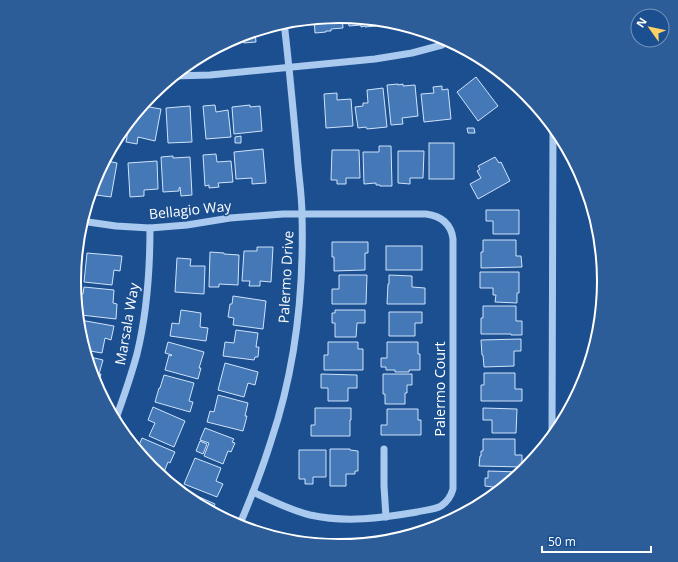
<svg xmlns="http://www.w3.org/2000/svg" width="678" height="562" font-family="'Open Sans',sans-serif">
  <rect width="100%" height="100%" fill="#1b4f8f"/>
  <g fill="#4478b7" stroke="#cfe3fa">
    <polygon points="339,16 342,16 343,28 331,29 331,31 326,31 326,32 315,33 314,18"/>
    <polygon points="348,17 376,20 376,26 365,27 365,26 361,27 361,25 349,26"/>
    <polygon points="382,20 391,21 397,23 382,25"/>
    <polygon points="255,31 256,42 244,43 244,42 240,42 240,40 229,41 238,36"/>
    <polygon points="476,77 498,106 478,121 457,92"/>
    <polygon points="398,84 398,85 403,84 403,86 415,85 418,116 402,118 403,124 391,125 387,85"/>
    <polygon points="442,86 442,90 448,89 451,119 424,122 421,94 434,93 433,87"/>
    <polygon points="383,88 387,127 367,129 366,127 358,128 355,107 363,106 363,103 368,103 367,90"/>
    <polygon points="337,93 337,100 351,99 353,126 326,128 324,94"/>
    <polygon points="144,103 150,105 149,107 161,109 155,141 138,137 137,144 126,142 130,120"/>
    <polygon points="215,105 216,112 228,110 231,137 206,139 203,106"/>
    <polygon points="250,105 250,107 260,106 262,131 234,134 232,107"/>
    <polygon points="190,106 192,142 168,143 166,108"/>
    <polygon points="467,128 474,128 475,133 468,133"/>
    <polygon points="241,136 241,143 235,143 235,137"/>
    <rect x="429" y="143" width="25" height="36"/>
    <polygon points="379,146 391,146 392,186 380,186 380,185 376,185 376,183 364,184 363,152 379,152"/>
    <polygon points="263,149 266,183 252,184 252,178 236,179 234,152"/>
    <polygon points="332,150 359,150 360,178 346,178 346,184 337,184 337,180 331,180"/>
    <polygon points="398,151 424,151 423,178 410,178 410,184 398,183"/>
    <polygon points="216,154 217,162 231,161 233,182 218,183 219,187 209,188 209,185 205,186 203,155"/>
    <polygon points="173,156 173,158 190,157 192,195 181,196 180,187 179,188 179,191 163,192 161,157"/>
    <polygon points="106,157 107,157 107,161 117,163 111,197 96,195 97,190 91,189 94,179"/>
    <polygon points="495,157 499,163 501,162 510,181 478,199 470,184 481,178 477,171 480,169 478,166"/>
    <polygon points="157,161 158,189 144,190 144,196 130,197 128,163"/>
    <polygon points="486,210 519,210 519,234 493,234 493,221 486,221"/>
    <polygon points="483,240 516,240 516,256 521,256 522,267 481,268 481,252 483,252"/>
    <polygon points="332,242 368,242 368,253 365,253 365,270 334,271 334,257 332,257"/>
    <rect x="386" y="246" width="36" height="24"/>
    <polygon points="257,247 273,247 271,282 260,281 260,286 249,286 250,281 242,281 244,251 257,251"/>
    <polygon points="210,252 224,253 224,254 239,255 238,285 219,284 219,287 209,287"/>
    <polygon points="87,253 122,256 120,271 114,270 112,285 84,282"/>
    <polygon points="177,258 191,259 190,266 205,266 204,294 175,292"/>
    <polygon points="480,272 519,272 519,293 517,293 517,303 495,302 496,295 493,295 493,288 480,288"/>
    <polygon points="339,275 367,275 366,304 332,304 332,289 339,289"/>
    <polygon points="389,275 412,276 412,287 425,288 425,304 387,304 388,284 389,284"/>
    <polygon points="84,287 114,290 113,303 117,304 116,319 81,315 82,305 77,304 79,294 83,294"/>
    <polygon points="233,296 266,301 263,329 233,325 234,318 228,317 230,304 232,304"/>
    <polygon points="483,306 516,306 516,321 522,321 522,335 511,335 511,334 481,334 481,318 483,318"/>
    <polygon points="181,310 201,313 200,327 208,328 206,341 170,336 172,323 179,324"/>
    <polygon points="335,310 365,310 365,323 357,323 356,337 335,337 335,323 332,323 332,313 335,313"/>
    <polygon points="389,312 422,312 422,323 415,323 415,336 389,336"/>
    <polygon points="80,320 114,326 111,340 105,338 102,353 84,350 79,332 78,326"/>
    <polygon points="236,330 258,333 256,347 259,347 258,357 255,357 254,360 223,356 225,342 234,343"/>
    <polygon points="521,339 521,351 514,351 514,366 484,367 483,355 482,355 481,340"/>
    <polygon points="168,342 204,352 199,368 201,368 198,379 165,370 169,355 171,356 172,355 165,353"/>
    <polygon points="328,342 358,342 358,349 363,349 363,370 324,370 324,355 328,355"/>
    <polygon points="387,342 418,342 418,354 420,354 420,370 409,370 409,372 395,372 395,370 386,370 386,367 381,367 381,358 387,358"/>
    <polygon points="86,356 103,360 99,374 101,374 97,388 94,382"/>
    <polygon points="225,363 258,372 255,385 248,383 244,397 218,390"/>
    <polygon points="484,373 515,373 515,389 522,389 522,401 481,401 481,385 484,385"/>
    <polygon points="321,374 357,375 357,388 348,388 348,401 328,401 328,388 321,388"/>
    <polygon points="383,374 412,374 412,385 407,385 407,393 405,393 405,404 385,404 385,394 383,394"/>
    <polygon points="164,375 194,383 189,401 193,402 190,412 155,402 159,388 160,388"/>
    <polygon points="218,395 248,403 245,416 247,416 243,431 207,422 210,411 214,412"/>
    <polygon points="153,407 185,421 174,447 149,436 155,423 148,420"/>
    <polygon points="315,408 351,408 351,420 350,420 350,436 311,436 311,425 315,425"/>
    <polygon points="483,408 517,409 516,433 492,433 492,420 483,420"/>
    <polygon points="387,409 418,409 418,420 421,420 421,435 381,435 381,425 387,425"/>
    <polygon points="205,428 234,439 232,442 235,443 231,452 228,451 223,464 204,456 209,443 200,440"/>
    <polygon points="142,438 175,452 170,463 168,462 162,477 151,468 137,450"/>
    <polygon points="483,439 515,439 515,455 522,455 522,467 479,466 480,456 481,456 481,451 483,451"/>
    <polygon points="200,441 207,444 203,454 196,451"/>
    <polygon points="330,449 350,449 350,450 358,451 358,471 355,471 355,474 346,474 346,486 330,486"/>
    <polygon points="299,450 326,450 326,477 313,477 313,484 305,484 305,479 299,479"/>
    <polygon points="195,458 221,468 216,481 223,484 217,497 184,484"/>
    <polygon points="488,471 519,472 519,474 494,495 494,493 493,493 493,487 485,486 485,478 488,478"/>
    <polygon points="179,488 215,504 211,512 192,501 178,490"/>
    <polygon points="269,529 298,542 287,541 267,535"/>
  </g>
  <g fill="none" stroke-linecap="round" stroke-linejoin="round">
    <g stroke="#a9c9ee" stroke-width="7">
      <polyline points="173,76 210,75 375,59 412,53 442,45"/>
      <path d="M81,221L116,226L150,228L187,225L230,218L283,214H426C441,216 451,223 453,239V489C451,496 447,502 441,506C434,510 424,510 417,512C382,518 346,523 310,515C290,510 272,501 253,492"/>
      <path d="M115,421C123,399 131,376 137,354C147,313 150,270 150,228"/>
      <polyline points="552,437 553,126"/>
      <polyline points="384,449 384,486 386,517"/>
      <path d="M239,526C251,498 262,470 271,441C295,370 304,290 302,215C302,194 298,172 297,152C293,108 289,65 284,22"/>
    </g>
  </g>
  <g text-anchor="middle" stroke-width="3" stroke-linejoin="round" paint-order="stroke">
    <g font-size="14" fill="#fff" stroke="#1b4f8f">
      <text transform="translate(190 210) rotate(-6)" y="5">Bellagio Way</text>
      <text transform="translate(286 277) rotate(-87)" y="5">Palermo Drive</text>
      <text transform="translate(127 324) rotate(-80)" y="5">Marsala Way</text>
      <text transform="translate(440 389) rotate(-90)" y="5">Palermo Court</text>
    </g>
  </g>
  <path d="M0 0H678V562H0ZM81 281a258 258 0 1 1 516 0a258 258 0 1 1-516 0Z" fill="#2d5d98" fill-rule="evenodd"/>
  <path fill="none" stroke="#fff" stroke-width="2" d="M81 281a258 258 0 1 1 516 0a258 258 0 1 1-516 0Z"/>
  <g transform="translate(650 28) rotate(303)"><circle r="19" fill="#1b4f8f" stroke="#7695bc"/>
  <path d="M0-3L7 15L0 10L-7 15Z" fill="#ffd166"/>
  <text y="-6" font-size="11" font-weight="bold" text-anchor="middle" fill="#ffffff">N</text>
  </g>
  <path d="M542 546v6h109v-6" fill="none" stroke="#ffffff" stroke-width="2"/>
  <text x="548" y="546" font-size="12" fill="#ffffff" stroke="#1b4f8f" stroke-width="3" paint-order="stroke">50 m</text>
</svg>
